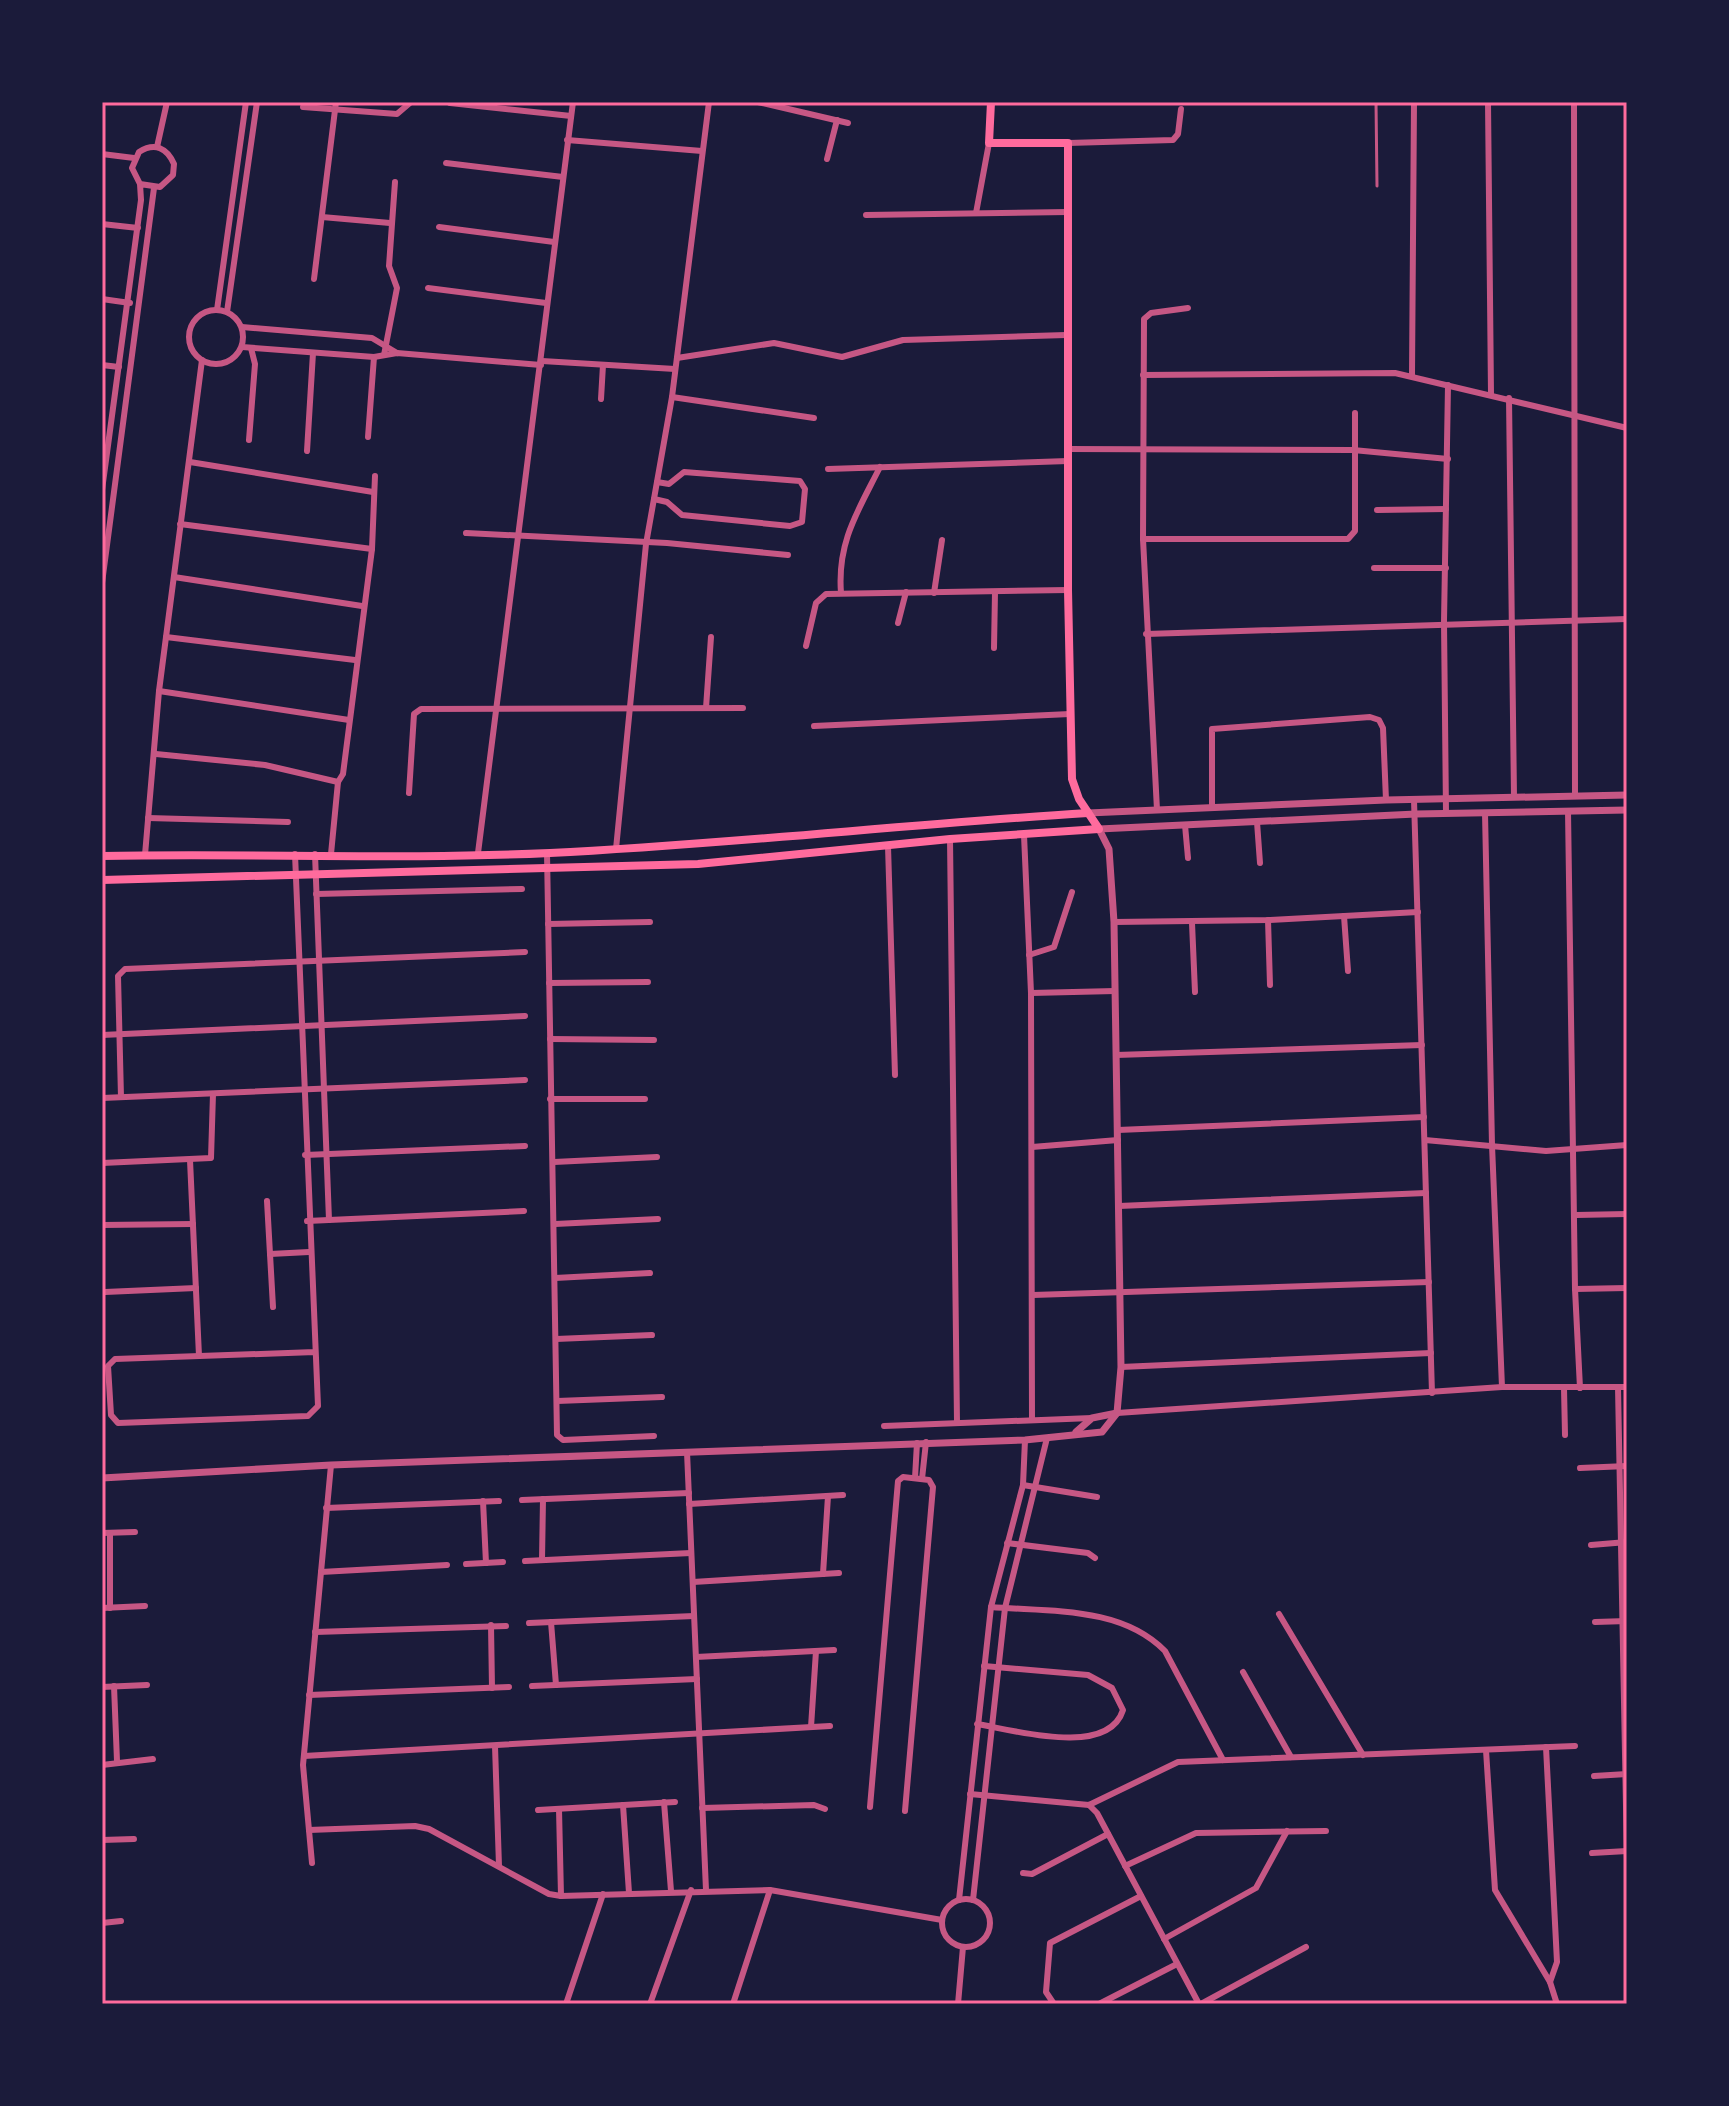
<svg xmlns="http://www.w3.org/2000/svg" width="1729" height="2106" font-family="'IBM Plex Sans',sans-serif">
  <rect width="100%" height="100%" fill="#1b1b3a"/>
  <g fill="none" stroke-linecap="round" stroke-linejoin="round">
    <polyline stroke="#c65784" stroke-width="3" points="1376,102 1377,186"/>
    <g stroke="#c65784" stroke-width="6">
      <polyline points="758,102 848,123"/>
      <polyline points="1488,102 1491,394"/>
      <polyline points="1574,102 1575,796"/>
      <polyline points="450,103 571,116"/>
      <polyline points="303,107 397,114 411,102"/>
      <polyline points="567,140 702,151"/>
      <polyline points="1068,143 1173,140 1178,134 1181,109"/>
      <polyline points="157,147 167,102"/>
      <polyline points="102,154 134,158"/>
      <polyline points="827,159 837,120"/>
      <polyline points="446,163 563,177"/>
      <polyline points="976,213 989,143"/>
      <polyline points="866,215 1068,212"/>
      <polyline points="322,217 390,223"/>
      <polyline points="102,224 138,228"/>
      <polyline points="439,227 554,242"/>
      <polyline points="314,279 336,102"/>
      <polyline points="428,288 546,303"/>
      <polyline points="102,299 130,303"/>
      <circle cx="216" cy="337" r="27"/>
      <polyline points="217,310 246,102"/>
      <polyline points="227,312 257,102"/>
      <polyline points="242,327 372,338 397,353"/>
      <polyline points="242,347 374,357 397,353 541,365"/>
      <polyline points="384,355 397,288 389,266 395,182"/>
      <polyline points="677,358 774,343 842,357 903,340 1066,335"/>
      <polyline points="542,361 675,369"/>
      <polyline points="102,365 119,367"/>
      <polyline points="1143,375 1395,373 1627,428"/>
      <polyline points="1412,375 1414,102"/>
      <polyline points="672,397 814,418"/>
      <polyline points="1509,398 1514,797"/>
      <polyline points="601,399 603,365"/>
      <polyline points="368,437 374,357"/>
      <polyline points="249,440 255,364 251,348"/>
      <polyline points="1067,449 1353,450 1448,459"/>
      <polyline points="307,451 313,353"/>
      <polyline points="190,462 373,492"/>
      <polyline points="828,469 1068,461"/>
      <path d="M102,490L141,200L140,184L132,168L139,152C155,142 167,148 174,164L173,175L160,187L140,184"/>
      <polyline points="654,499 667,502 682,515 790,526 802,522 805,489 800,481 684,472 669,484 657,482"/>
      <polyline points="1377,510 1446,509"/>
      <polyline points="180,524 372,549"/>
      <polyline points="466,533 667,543 788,555"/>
      <polyline points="1143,539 1348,539 1355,531 1355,413"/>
      <polyline points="1374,568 1446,568"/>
      <polyline points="174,577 362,606"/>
      <polyline points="102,583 154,188"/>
      <path d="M841,593C837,542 858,511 880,467"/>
      <polyline points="934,593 942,540"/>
      <polyline points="898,623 906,592"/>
      <polyline points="1146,634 1627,619"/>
      <polyline points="166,637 355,660"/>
      <polyline points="806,646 816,603 826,594 1068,590"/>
      <polyline points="994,648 995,592"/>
      <polyline points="159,691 349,720"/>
      <polyline points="706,708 711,637"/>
      <polyline points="814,726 1070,714"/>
      <polyline points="156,754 265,765 338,782"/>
      <polyline points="409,793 414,714 421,709 743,708"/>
      <polyline points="1414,800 1432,1393"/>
      <polyline points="1212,808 1212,729 1370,717 1379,720 1383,728 1386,800"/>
      <polyline points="1157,810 1143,539 1144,319 1151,313 1188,308"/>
      <polyline points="1568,811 1575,1289 1580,1388"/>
      <polyline points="1446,813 1444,622 1448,385"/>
      <polyline points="1485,813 1492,1145 1502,1387"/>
      <polyline points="148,818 288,822"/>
      <polyline points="1257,822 1260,863"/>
      <polyline points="1185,825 1188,858"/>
      <polyline points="1024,835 1031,993 1032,1418"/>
      <polyline points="950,839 957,1422"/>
      <polyline points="888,846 895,1075"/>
      <polyline points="616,849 646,544 672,397 709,102"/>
      <polyline points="478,853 573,102"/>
      <polyline points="547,853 557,1435 563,1440 654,1436"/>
      <polyline points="295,854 318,1406 308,1416 118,1423 111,1415 108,1366 115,1359 315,1352"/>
      <polyline points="315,854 329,1220"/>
      <polyline points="331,854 338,782 343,774 372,549 375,476"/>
      <polyline points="145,855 159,691 202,360"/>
      <polyline points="316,894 522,889"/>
      <polyline points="1344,916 1348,971"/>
      <polyline points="1268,920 1270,985"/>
      <polyline points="1114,922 1268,920 1418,912"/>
      <polyline points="1192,923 1195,992"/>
      <polyline points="548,924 650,922"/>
      <polyline points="1029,955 1054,947 1072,892"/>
      <polyline points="549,983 648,982"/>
      <polyline points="1031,993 1115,991"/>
      <polyline points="102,1035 525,1016"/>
      <polyline points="550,1039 654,1040"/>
      <polyline points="1116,1055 1422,1045"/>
      <polyline points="121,1097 118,976 125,969 525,952"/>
      <polyline points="102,1098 525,1080"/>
      <polyline points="550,1099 645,1099"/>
      <polyline points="1118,1130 1424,1117"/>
      <polyline points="1425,1140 1546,1151 1627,1145"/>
      <polyline points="1032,1147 1118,1140"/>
      <polyline points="305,1155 525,1146"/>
      <polyline points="190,1160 199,1356"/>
      <polyline points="554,1162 657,1157"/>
      <polyline points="102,1163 211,1158 213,1094"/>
      <polyline points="267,1201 273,1307"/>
      <polyline points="1119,1206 1426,1193"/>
      <polyline points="1576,1215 1627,1214"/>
      <polyline points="307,1221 524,1211"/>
      <polyline points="555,1224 658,1219"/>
      <polyline points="102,1225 193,1224"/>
      <polyline points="270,1254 309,1252"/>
      <polyline points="555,1278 650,1273"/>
      <polyline points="1575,1289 1627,1288"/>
      <polyline points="105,1292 196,1288"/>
      <polyline points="1033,1295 1429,1282"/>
      <polyline points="556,1339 652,1335"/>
      <polyline points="1121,1367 1431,1353"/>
      <polyline points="1618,1387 1627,1859"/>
      <polyline points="1564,1388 1565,1435"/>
      <polyline points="557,1401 662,1397"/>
      <polyline points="1117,1413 1502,1387 1627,1387"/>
      <polyline points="884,1426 1092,1418"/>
      <polyline points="687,1452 706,1890"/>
      <polyline points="1580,1468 1627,1466"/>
      <polyline points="915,1478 917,1443"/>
      <polyline points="922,1479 926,1442"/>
      <polyline points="1023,1485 1097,1497"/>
      <polyline points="522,1500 689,1493"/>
      <polyline points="483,1501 486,1563"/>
      <polyline points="689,1504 843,1495"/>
      <polyline points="326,1508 499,1501"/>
      <polyline points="102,1533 135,1532"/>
      <polyline points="110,1533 110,1608"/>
      <polyline points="1007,1543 1088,1553 1095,1558"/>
      <polyline points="1591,1545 1627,1542"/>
      <polyline points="542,1560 543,1499"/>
      <polyline points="525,1561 691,1553"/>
      <polyline points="466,1564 503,1562"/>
      <polyline points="321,1572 447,1565"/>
      <polyline points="823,1574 828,1496"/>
      <polyline points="693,1582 839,1573"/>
      <path d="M991,1607C1050,1612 1121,1606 1165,1651L1223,1760"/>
      <polyline points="102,1608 145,1606"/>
      <polyline points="1279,1614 1363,1755"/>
      <polyline points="551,1622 556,1685"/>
      <polyline points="1595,1622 1627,1621"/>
      <polyline points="529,1623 694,1616"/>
      <polyline points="491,1625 492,1688"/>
      <polyline points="315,1632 506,1626"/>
      <polyline points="696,1657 834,1650"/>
      <polyline points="1243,1672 1291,1757"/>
      <polyline points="114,1686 117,1761"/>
      <polyline points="532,1686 697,1679"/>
      <polyline points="102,1687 147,1685"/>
      <polyline points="309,1695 509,1687"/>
      <path d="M977,1724C1013,1730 1108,1758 1123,1710L1112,1688L1088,1675L984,1666"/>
      <polyline points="811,1727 816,1651"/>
      <polyline points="495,1746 499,1866"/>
      <polyline points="1546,1747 1557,1962 1550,1982"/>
      <polyline points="1486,1750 1495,1890 1550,1982 1557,2004"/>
      <polyline points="304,1756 830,1726"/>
      <polyline points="102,1765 153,1759"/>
      <polyline points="1594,1776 1627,1774"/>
      <polyline points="970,1794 1089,1805 1178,1762 1575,1746"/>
      <polyline points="664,1802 671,1891"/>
      <polyline points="623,1805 629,1893"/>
      <polyline points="1089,1805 1097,1813 1199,2004"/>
      <polyline points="870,1807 898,1481 903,1477 929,1480 933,1487 905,1811"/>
      <polyline points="702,1808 814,1805 825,1809"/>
      <polyline points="559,1809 561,1896"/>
      <polyline points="538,1810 675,1802"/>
      <polyline points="309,1830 415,1826 429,1829 549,1894 561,1896 770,1890 942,1920"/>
      <polyline points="102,1840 134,1839"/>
      <polyline points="1592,1853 1627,1851"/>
      <polyline points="312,1863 303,1765 331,1465"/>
      <polyline points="1125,1866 1196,1833 1326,1831"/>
      <polyline points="1023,1873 1032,1874 1108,1834"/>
      <circle cx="966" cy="1923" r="24"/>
      <polyline points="959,1900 991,1607 1023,1485 1025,1440"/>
      <polyline points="973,1900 1005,1608 1047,1438"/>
      <polyline points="102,1923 121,1921"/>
      <polyline points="1164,1939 1256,1888 1287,1831"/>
      <polyline points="566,2004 603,1894"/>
      <polyline points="650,2004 691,1890"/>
      <polyline points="733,2004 770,1890"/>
      <polyline points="958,2004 963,1947"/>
      <polyline points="1054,2004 1046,1992 1050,1943 1141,1896"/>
      <polyline points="1099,2004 1177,1964"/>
      <polyline points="1201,2004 1306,1947"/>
    </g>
    <g stroke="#c65784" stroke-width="7">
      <polyline points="1088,813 1386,800 1627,795"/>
      <polyline points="1099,829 1416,814 1627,810"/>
      <polyline points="1076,1432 1092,1418 1117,1413"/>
      <polyline points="102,1478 331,1465 1025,1440 1102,1432 1117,1413 1121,1367 1114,922 1109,849 1099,829"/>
    </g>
    <g stroke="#ff6b9d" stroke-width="8">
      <path d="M102,856C251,853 401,860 550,853C730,844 909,824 1088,813"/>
      <polyline points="102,880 698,864 950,839 1099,829 1079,799 1072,779 1068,590 1068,143 989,143 991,102"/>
    </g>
  </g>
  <rect width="1729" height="2106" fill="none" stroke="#1b1b3a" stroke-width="208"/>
  <rect x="104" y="104" width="1521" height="1898" fill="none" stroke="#ff6b9d" stroke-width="3"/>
</svg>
